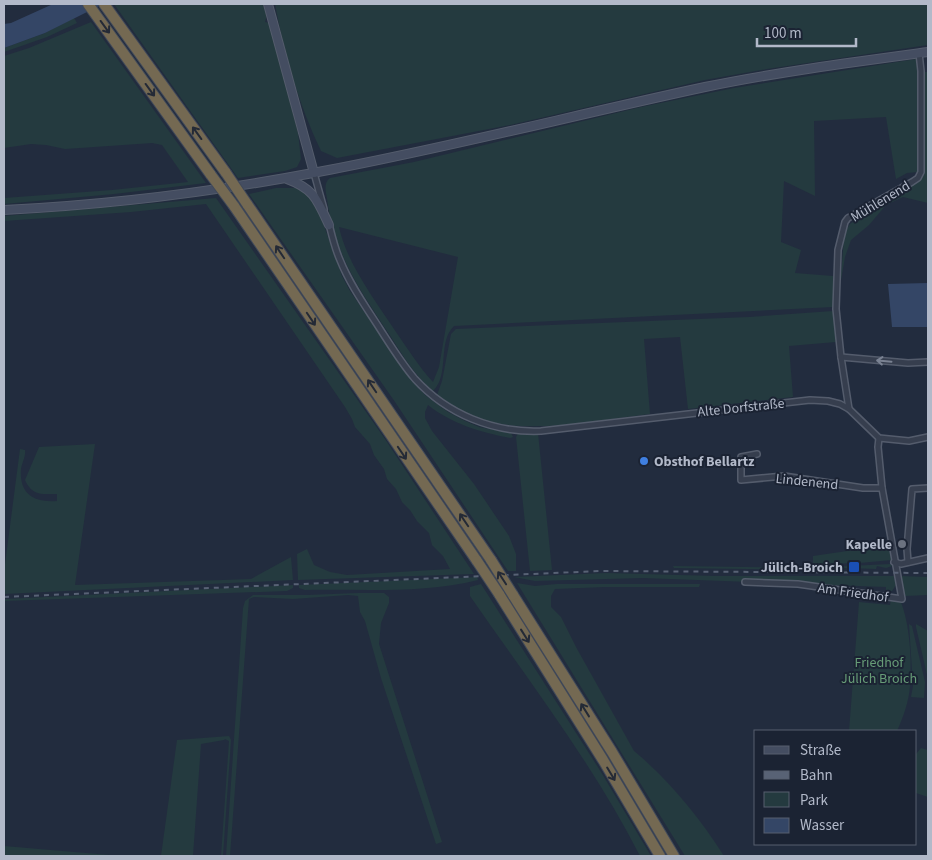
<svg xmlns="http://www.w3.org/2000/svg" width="932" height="860" font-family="'Source Sans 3',sans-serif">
  <rect width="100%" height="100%" fill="#222c3e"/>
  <g fill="#243a3f" fill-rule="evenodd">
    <polygon points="114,4 263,4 267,15 265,22 270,23 298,133 301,159 297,167 285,171 238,178"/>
    <path d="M275,4H928V45L767,69L705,80L510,125L337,158L321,151C299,105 284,54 275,4Z"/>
    <polygon points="74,18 77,23 47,37 4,52 4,48 45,33"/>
    <polygon points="91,22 206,183 114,194 4,204 4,198 112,190 188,182 162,145 152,143 65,149 46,145 31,144 4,148 4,56 29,48"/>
    <path d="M916,59L919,73V172L907,173L896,179L886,117L814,121L815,196L784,181L781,242L801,250L795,273L833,276V307L454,326C437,342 450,375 433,391C415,376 403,356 391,337C361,292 334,254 327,199C326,192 323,183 330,178L414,162L641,107L734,88ZM339,227L458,257L439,367L433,382C419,367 408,349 396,332C375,300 347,264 339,227Z"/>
    <polygon points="923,72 928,72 928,203 903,197 886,205 869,225 851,240 845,257 840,286 844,238 846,230 850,224 899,191 913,184 923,173"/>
    <path d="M276,188H295L306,192L317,206L342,276L350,291L406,373L425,395L448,412L463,420L479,427L511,433L513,437L510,438C480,432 452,424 428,405L425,412V418L432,431L474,484L509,536L516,554V571H508L393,399L249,194Z"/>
    <polygon points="216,198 385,439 474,574 298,580 297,554 307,549 314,565 330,572 347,575 450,569 443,556 432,545 429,533 417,521 410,510 402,502 396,489 387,479 384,469 374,455 370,444 355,427 352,419 345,407 206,204 131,212 4,221 4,216"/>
    <path d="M833,311L836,342L789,346L793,397L688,409L680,337L644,339L650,414C599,420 526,436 478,418C463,412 450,404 437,395L442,381L451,334L456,329L749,317Z"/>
    <polygon points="519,432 538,433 552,570 530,571 516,437"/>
    <path d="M95,444L75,585L251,579L291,557L293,580L4,594V572L20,449L25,450C26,456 22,463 21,469C19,494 34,503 57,501V494C42,494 32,496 25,480L39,447Z"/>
    <polygon points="888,545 892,560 859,563 813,564 813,556"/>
    <path d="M890,564L892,566L886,568L877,566L876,569C859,568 841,568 821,568V571H818L817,570L674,568L673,566L808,568Z"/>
    <polygon points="606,573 716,576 894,576 896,585 892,591 888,592 886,590 886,587 643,578 535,581 514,577"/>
    <polygon points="901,576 928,577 928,595 905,596 903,594"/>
    <path d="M477,577L478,580C423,594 362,589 305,590L299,588V585Z"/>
    <path d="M517,583L535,586L557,584H700L699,587H605L555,589L551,596V607L561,617L576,647L634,751C669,780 700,818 724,856H685Z"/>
    <path d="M481,584L601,772L651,856H640C593,764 529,681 470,596V587Z"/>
    <polygon points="293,585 293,588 287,591 4,601 4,599"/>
    <polygon points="358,593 384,593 389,597 389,603 381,623 379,644 442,842 436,844 381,678 365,621 360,612 358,596 348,595 293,599 254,597 249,599 230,856 226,856 243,608 245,601 253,595 307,595"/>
    <path d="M891,599L900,600C910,623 912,661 910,686C909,701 903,718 897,731H849L859,602L890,605Z"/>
    <polygon points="909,624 912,626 925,682 924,698 911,697 913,686"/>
    <polygon points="916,624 928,631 928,679 916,627"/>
    <polygon points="229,736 231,740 223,856 221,856 229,741 225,739 224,740 201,744 193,856 161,856 177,740"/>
    <polygon points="921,748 928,750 928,797 916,793 916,754"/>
    <polygon points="4,846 121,856 4,856"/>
  </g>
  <g fill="#344666">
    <polygon points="53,4 103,4 45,33 4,48 4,24 11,23"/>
    <polygon points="928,283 928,327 892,327 888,284"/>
  </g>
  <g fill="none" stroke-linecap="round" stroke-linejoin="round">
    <defs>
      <g id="street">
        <polyline points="314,173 324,209"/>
        <path d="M329,224C332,236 335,249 340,260C350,285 366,307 380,329C391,346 402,364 415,379C447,414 493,433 541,431L810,400L828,401L840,404L849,409L879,438L909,441L928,437"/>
        <polyline points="841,357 908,363 928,362"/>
        <polyline points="849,409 841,357 836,309 838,250 845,222 848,218 912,182 918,178 921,172 921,71 919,53"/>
        <polyline points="757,454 741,457 741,480 784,476 863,488 882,488"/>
        <polyline points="894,562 901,564 928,558"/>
        <polyline points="908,562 907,549 912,489 928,488"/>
        <polyline points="745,582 798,584 902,599 882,488 878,447 879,438"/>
      </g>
      <g id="secondary">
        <polyline points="268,4 314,173"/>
        <path d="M287,179C314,189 317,199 329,225"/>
        <path d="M4,210C106,205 212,192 313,173C444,149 574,115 705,87C778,72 854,62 928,52"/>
      </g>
      <g id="highway">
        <polyline points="88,4 211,175"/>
        <polyline points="104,4 226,173"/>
        <polyline points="247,204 491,560"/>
        <polyline points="234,206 477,561"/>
        <polyline points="499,594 603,760 660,856"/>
        <polyline points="513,595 612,752 674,856"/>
      </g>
    </defs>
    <use href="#street" stroke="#545c6c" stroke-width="8"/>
    <use href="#secondary" stroke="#545c6c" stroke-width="10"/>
    <use href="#highway" stroke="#414959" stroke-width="12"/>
    <use href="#street" stroke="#363e4e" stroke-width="5"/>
    <use href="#secondary" stroke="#444d61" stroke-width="8"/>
    <use href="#highway" stroke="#746952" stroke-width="10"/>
    <polyline stroke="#586275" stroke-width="2" stroke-dasharray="5 5" stroke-linecap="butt" points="4,597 600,571 928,573"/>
    <defs>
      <g id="highway-bridge">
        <polyline points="226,173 247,204"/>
        <polyline points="211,175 234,206"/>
        <polyline points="491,560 513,595"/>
        <polyline points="477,561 499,594"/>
      </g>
    </defs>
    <use href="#highway-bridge" stroke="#414959" stroke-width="12" stroke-linecap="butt"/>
    <use href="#highway-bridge" stroke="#746952" stroke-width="10"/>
  </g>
  <defs><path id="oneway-shaft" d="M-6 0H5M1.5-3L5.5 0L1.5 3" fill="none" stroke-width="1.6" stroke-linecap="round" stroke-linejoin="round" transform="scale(1.25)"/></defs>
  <g stroke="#242a36">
    <use href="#oneway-shaft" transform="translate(105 27) rotate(54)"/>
    <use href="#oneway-shaft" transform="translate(150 90) rotate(54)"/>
    <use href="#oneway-shaft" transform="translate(197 133) rotate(-126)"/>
    <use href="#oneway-shaft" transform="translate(280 252) rotate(-124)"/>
    <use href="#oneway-shaft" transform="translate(311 319) rotate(56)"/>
    <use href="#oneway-shaft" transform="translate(372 386) rotate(-124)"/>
    <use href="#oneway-shaft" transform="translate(402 453) rotate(56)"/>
    <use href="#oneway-shaft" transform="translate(464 520) rotate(-124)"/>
    <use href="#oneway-shaft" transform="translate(502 578) rotate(-123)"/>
    <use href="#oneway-shaft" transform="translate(525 636) rotate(58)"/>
    <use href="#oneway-shaft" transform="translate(585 710) rotate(-122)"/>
    <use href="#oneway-shaft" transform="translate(611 774) rotate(59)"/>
  </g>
  <use stroke="#7a8292" href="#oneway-shaft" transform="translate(884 361) rotate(-175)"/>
  <circle fill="#3f7fe0" stroke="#1b2333" stroke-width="2" cx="644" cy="461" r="5"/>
  <circle fill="#6b7280" stroke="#1b2333" stroke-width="2" cx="902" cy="544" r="5"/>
  <rect fill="#1a4fb4" stroke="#1b2333" stroke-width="2" x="848" y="561" width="12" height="12" rx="2.5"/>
  <g text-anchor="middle" stroke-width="4" stroke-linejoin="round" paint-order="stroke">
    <g font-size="14" fill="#b2b9c9" stroke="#1b2333">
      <text transform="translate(880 201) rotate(-31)" y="5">Mühlenend</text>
      <text transform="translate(741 407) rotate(-6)" y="5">Alte Dorfstraße</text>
      <text transform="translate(807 481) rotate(6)" y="5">Lindenend</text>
      <text transform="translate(853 592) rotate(8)" y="5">Am Friedhof</text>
    </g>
    <g font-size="14" font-weight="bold" fill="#b2b9c9" stroke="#1b2333" text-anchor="end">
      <text x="654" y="466" text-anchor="start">Obsthof Bellartz</text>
      <text x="892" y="549">Kapelle</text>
      <text x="843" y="572">Jülich-Broich</text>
    </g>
    <g font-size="14" fill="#679c77" stroke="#1b2333">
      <text x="879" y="667">Friedhof<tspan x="879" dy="16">Jülich Broich</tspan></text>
    </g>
  </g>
  <rect width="932" height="860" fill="none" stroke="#b2b9c9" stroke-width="10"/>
  <rect x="754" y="730" width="162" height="115" fill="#1b2333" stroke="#575f6f"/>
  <rect x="764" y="746" width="25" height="8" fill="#444d61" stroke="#575f6f"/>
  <text x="800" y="755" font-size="15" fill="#b2b9c9">Straße</text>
  <rect x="764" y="771" width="25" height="8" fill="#586275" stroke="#575f6f"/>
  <text x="800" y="780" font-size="15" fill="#b2b9c9">Bahn</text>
  <rect x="764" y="792" width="25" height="15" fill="#243a3f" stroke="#575f6f"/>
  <text x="800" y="805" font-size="15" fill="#b2b9c9">Park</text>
  <rect x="764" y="818" width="25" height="15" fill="#344666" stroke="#575f6f"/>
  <text x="800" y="830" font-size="15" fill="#b2b9c9">Wasser</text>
  <path d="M757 38v8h99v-8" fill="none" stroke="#b2b9c9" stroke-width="2.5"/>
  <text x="764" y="38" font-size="15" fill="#b2b9c9" stroke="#1b2333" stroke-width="4" paint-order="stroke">100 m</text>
</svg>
